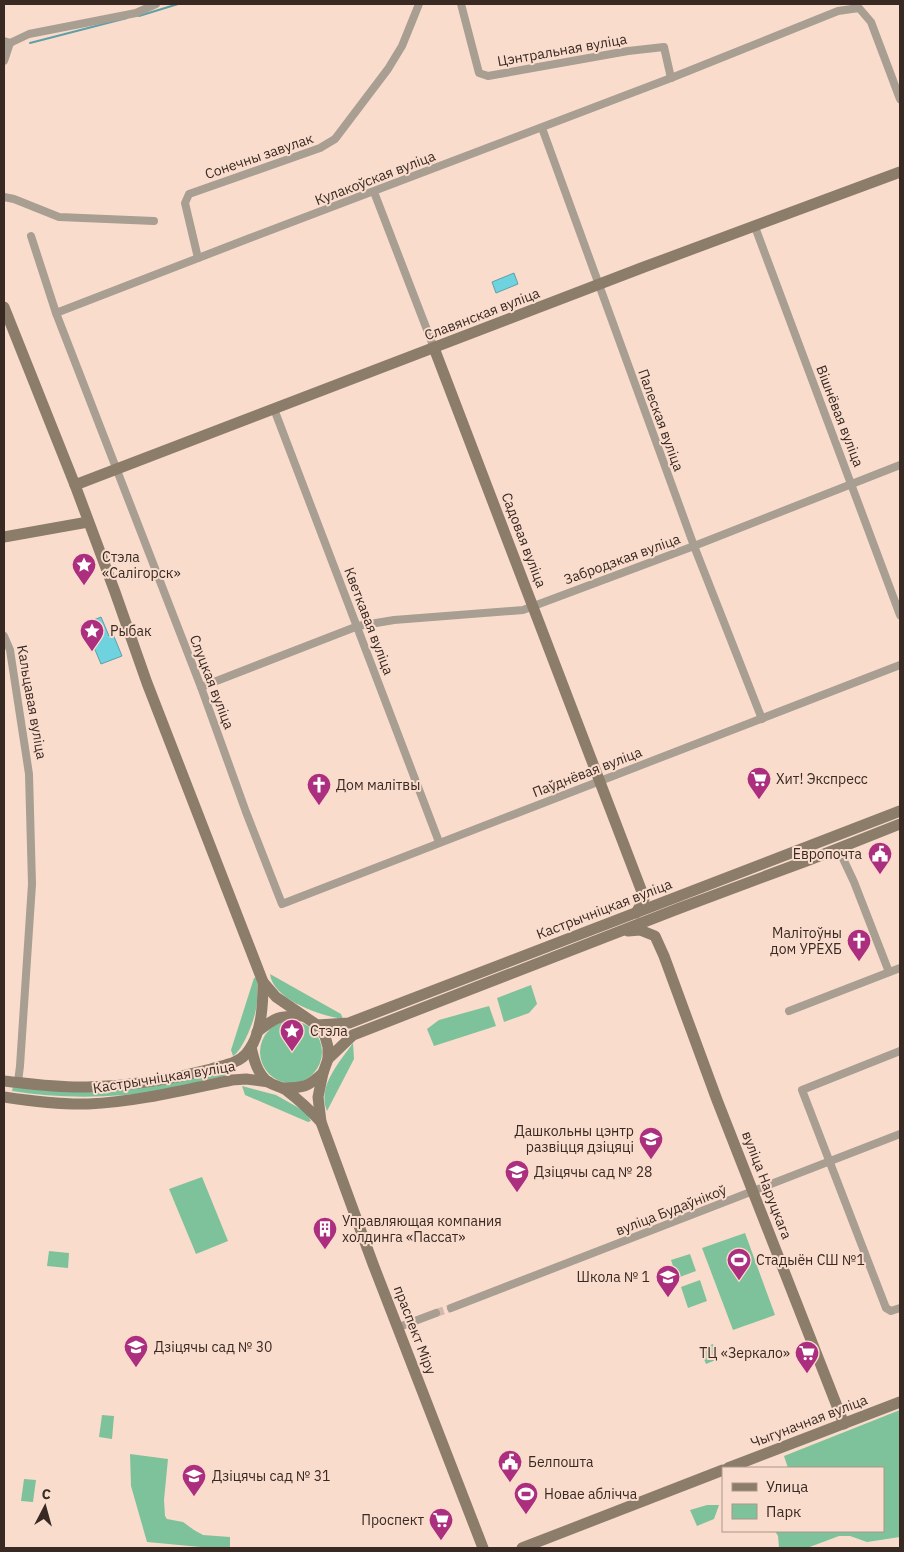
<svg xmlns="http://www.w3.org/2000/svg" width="904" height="1552" font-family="'IBM Plex Sans',sans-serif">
  <rect width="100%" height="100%" fill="#fadccd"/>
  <g fill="#7ec29b">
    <path d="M270,974L341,1014L343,1019C321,1016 273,1000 270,974Z"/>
    <path d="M257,977C257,987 258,999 256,1009C254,1021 243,1050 233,1056L231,1050L254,978Z"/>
    <polygon points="531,985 537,1004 529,1013 504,1022 497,998"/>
    <polygon points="489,1006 496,1026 434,1046 427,1029 439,1020"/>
    <circle cx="291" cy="1052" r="31"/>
    <path d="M353,1043L354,1059L327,1111C317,1086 339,1063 353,1043Z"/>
    <path d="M226,1071L228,1075C205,1080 182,1087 159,1091C112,1098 60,1099 12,1091L13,1087L168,1084Z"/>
    <polygon points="242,1086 276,1095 306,1112 311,1121 308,1122 245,1095"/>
    <polygon points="202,1177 228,1241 196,1254 169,1189"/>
    <polygon points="745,1233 775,1315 733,1330 702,1248"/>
    <polygon points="49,1251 69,1253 68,1268 47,1266"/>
    <polygon points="690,1254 696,1271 677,1278 671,1260"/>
    <polygon points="700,1280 707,1301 688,1308 681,1287"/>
    <polygon points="713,1344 718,1359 706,1364 700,1349"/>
    <polygon points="900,1410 900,1537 867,1542 850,1536 839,1536 807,1548 779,1548 778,1536 775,1531 883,1531 883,1468 788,1468 784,1456"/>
    <polygon points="102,1415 114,1416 112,1439 99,1437"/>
    <polygon points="130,1454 168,1459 164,1500 165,1516 167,1519 183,1522 194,1530 203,1535 230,1537 230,1548 211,1548 147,1542 131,1486"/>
    <polygon points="24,1479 36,1480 33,1502 21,1501"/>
    <polygon points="707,1505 719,1505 714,1519 697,1526 690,1510"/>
  </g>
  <g fill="#6ed2df" stroke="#5ea0a7">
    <polygon points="514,273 518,284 496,293 492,282"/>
    <polygon points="101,617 109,636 113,634 122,656 101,664 93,645 89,646 81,625"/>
  </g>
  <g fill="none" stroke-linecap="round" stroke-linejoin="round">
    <g stroke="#5ea0a7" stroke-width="2">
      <polyline points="139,16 178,4"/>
      <polyline points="30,43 127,18"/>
    </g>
    <polyline stroke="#d3b8ab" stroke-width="8" stroke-dasharray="8 4" stroke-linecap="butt" points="436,1313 451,1308"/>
    <g stroke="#a89e91" stroke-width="8">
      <polyline points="461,4 479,73 488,76 628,51 664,47 671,78"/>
      <polyline points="4,41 10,43 29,34 136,13 156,4"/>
      <polyline points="4,61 10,43"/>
      <polyline points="542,128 694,546 762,719"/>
      <polyline points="374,192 434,348"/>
      <polyline points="4,197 14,199 59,217 154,221"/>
      <polyline points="755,227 900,615"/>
      <polyline points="31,236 56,313 201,687 246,812 282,904 900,665"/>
      <polyline points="198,258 185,203 189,194 320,148 335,139 388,69 402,46 419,4"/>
      <polyline points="56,313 250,238 671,78 838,11 859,8 871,22 900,99"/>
      <polyline points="274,409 439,842"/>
      <polyline points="4,636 10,650 29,774 32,884 20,1066 18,1082"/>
      <polyline points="201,687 358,626 394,620 523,610 694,546 900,465"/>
      <polyline points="838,848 854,882 889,972"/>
      <polyline points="789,1011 900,968"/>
      <polyline points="900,1051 802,1090 886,1308 891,1311 900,1308"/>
      <polyline points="451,1308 900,1134"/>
      <polyline points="399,1327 436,1313"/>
    </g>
    <g stroke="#8c7c6a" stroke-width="11">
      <path d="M4,307L75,485L115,592L147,683L263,982C263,1004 262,1036 246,1054C237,1064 223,1065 211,1069C170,1080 129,1086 87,1087C60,1088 31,1084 4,1081"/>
      <polyline points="434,348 642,892 644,899 636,913"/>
      <polyline points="75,485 644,267 900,172"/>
      <polyline points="4,537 88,522"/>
      <polyline points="628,931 640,930 655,936 664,956 717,1100 844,1424"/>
      <polyline points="263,982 276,997 317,1025 325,1036 328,1047 328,1059 323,1073 318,1097 321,1122 373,1264 483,1548"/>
      <polyline points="317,1025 349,1023 900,811"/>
      <path d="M257,1032C276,1017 277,1016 302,1016"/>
      <path d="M251,1047C254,1060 257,1073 268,1082C274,1086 281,1086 286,1090C299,1100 310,1110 321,1122"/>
      <polyline points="328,1059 353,1035 680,908 809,860 900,824"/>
      <path d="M283,1088C303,1088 308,1087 323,1073"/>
      <path d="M4,1097C31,1101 60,1105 88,1104C136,1102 184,1090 232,1080L246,1079L269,1082"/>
      <polyline points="728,1468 900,1402"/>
      <polyline points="522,1548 723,1470"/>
    </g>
  </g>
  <defs>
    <symbol id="sight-pin" viewBox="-11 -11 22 30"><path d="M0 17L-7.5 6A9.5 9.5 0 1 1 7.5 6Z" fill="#ac2e7e" stroke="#fadccd"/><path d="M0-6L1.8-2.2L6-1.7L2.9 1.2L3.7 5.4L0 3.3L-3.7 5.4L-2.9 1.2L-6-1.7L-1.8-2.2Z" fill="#fff"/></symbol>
    <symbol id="supermarket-pin" viewBox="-11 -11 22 30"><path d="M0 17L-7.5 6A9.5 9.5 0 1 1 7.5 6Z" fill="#ac2e7e" stroke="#fadccd"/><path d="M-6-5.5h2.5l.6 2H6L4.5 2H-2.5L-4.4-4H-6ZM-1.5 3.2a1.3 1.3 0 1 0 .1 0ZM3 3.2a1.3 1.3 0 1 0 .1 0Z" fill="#fff"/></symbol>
    <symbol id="church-pin" viewBox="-11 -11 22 30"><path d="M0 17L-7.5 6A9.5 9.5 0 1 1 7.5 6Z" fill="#ac2e7e" stroke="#fadccd"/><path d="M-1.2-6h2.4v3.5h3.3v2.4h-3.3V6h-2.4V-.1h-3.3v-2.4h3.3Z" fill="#fff"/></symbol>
    <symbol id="civic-pin" viewBox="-11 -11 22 30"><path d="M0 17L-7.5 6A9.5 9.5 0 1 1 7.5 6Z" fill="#ac2e7e" stroke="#fadccd"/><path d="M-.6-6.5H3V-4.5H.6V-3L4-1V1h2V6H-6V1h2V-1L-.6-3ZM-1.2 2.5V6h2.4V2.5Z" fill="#fff"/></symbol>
    <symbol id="school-pin" viewBox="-11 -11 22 30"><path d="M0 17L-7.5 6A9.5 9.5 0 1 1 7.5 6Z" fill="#ac2e7e" stroke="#fadccd"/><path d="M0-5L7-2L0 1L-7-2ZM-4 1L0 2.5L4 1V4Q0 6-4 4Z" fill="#fff"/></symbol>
    <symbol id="building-pin" viewBox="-11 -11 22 30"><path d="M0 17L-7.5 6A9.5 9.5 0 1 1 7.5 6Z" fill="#ac2e7e" stroke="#fadccd"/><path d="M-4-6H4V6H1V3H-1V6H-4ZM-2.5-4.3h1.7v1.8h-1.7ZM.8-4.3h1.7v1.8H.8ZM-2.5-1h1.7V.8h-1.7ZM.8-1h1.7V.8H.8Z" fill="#fff"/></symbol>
    <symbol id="stadium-pin" viewBox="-11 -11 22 30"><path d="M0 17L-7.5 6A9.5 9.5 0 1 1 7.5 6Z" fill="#ac2e7e" stroke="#fadccd"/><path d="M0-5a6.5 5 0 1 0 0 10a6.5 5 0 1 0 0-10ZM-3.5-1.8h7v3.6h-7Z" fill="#fff"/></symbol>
  </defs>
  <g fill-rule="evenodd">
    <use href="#sight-pin" x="70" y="551" width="28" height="38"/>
    <use href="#sight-pin" x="78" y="617" width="28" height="38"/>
    <use href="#supermarket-pin" x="745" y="765" width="28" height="38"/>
    <use href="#church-pin" x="305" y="771" width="28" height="38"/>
    <use href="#civic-pin" x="866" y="840" width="28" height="38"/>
    <use href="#church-pin" x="845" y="927" width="28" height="38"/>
    <use href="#sight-pin" x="278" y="1017" width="28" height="38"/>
    <use href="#school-pin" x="637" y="1125" width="28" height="38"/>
    <use href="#school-pin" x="503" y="1158" width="28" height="38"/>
    <use href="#building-pin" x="311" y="1215" width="28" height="38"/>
    <use href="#stadium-pin" x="725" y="1246" width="28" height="38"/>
    <use href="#school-pin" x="654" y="1263" width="28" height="38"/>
    <use href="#school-pin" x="122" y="1333" width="28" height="38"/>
    <use href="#supermarket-pin" x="793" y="1339" width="28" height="38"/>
    <use href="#civic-pin" x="496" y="1448" width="28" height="38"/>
    <use href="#school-pin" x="180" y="1462" width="28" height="38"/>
    <use href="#stadium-pin" x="512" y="1480" width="28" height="38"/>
    <use href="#supermarket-pin" x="427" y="1506" width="28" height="38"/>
  </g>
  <g text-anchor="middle" stroke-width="4" stroke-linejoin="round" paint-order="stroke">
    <g font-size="14" fill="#382a23" stroke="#fadccd">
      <text transform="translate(562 50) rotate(-10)" y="5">Цэнтральная вуліца</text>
      <text transform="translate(259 156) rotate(-19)" y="5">Сонечны завулак</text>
      <text transform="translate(375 178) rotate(-21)" y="5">Кулакоўская вуліца</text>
      <text transform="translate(482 314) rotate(-21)" y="5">Славянская вуліца</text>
      <text transform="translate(840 416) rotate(69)" y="5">Вішнёвая вуліца</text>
      <text transform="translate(661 420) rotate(70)" y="5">Палеская вуліца</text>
      <text transform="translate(524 540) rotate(69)" y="5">Садовая вуліца</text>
      <text transform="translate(622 559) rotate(-20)" y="5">Забродзкая вуліца</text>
      <text transform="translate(369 621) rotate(69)" y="5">Кветкавая вуліца</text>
      <text transform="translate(212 682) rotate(69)" y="5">Слуцкая вуліца</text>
      <text transform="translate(32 702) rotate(80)" y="5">Кальцавая вуліца</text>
      <text transform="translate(587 772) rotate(-21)" y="5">Паўднёвая вуліца</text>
      <text transform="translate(604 909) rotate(-21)" y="5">Кастрычніцкая вуліца</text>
      <text transform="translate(164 1077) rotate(-9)" y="5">Кастрычніцкая вуліца</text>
      <text transform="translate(767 1185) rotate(69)" y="5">вуліца Наруцкага</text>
      <text transform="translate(671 1210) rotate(-21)" y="5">вуліца Будаўнікоў</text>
      <text transform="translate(415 1330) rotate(69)" y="5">праспект Міру</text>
      <text transform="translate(809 1421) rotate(-21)" y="5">Чыгуначная вуліца</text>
    </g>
    <g font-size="14" fill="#382a23" stroke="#fadccd" text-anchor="start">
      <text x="102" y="562">Стэла<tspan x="102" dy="16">«Салігорск»</tspan></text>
      <text x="110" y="636">Рыбак</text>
      <text x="776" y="784">Хит! Экспресс</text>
      <text x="336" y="790">Дом малітвы</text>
      <text x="862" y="859" text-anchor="end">Европочта</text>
      <text x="842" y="938" text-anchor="end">Малітоўны<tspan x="842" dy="16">дом УРЕХБ</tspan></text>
      <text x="310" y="1036">Стэла</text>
      <text x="634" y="1136" text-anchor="end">Дашкольны цэнтр<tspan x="634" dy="16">развіцця дзіцяці</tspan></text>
      <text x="534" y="1177">Дзіцячы сад № 28</text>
      <text x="342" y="1226">Управляющая компания<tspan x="342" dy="16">холдинга «Пассат»</tspan></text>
      <text x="756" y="1265">Стадыён СШ №1</text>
      <text x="650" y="1282" text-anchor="end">Школа № 1</text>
      <text x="154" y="1352">Дзіцячы сад № 30</text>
      <text x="790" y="1358" text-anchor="end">ТЦ «Зеркало»</text>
      <text x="528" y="1467">Белпошта</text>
      <text x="212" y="1481">Дзіцячы сад № 31</text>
      <text x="544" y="1499">Новае аблічча</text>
      <text x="424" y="1525" text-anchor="end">Проспект</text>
    </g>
  </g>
  <rect width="904" height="1552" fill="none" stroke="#382a23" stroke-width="10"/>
  <rect x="722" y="1467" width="162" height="65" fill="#fadccd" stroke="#ac9589"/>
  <rect x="732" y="1483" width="25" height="8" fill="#8c7c6a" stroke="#ac9589"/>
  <text x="766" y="1492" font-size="15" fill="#382a23">Улица</text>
  <rect x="732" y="1504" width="25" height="15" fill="#7ec29b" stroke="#ac9589"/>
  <text x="766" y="1517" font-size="15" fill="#382a23">Парк</text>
  <g transform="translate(45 1507) rotate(6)" stroke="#fadccd" stroke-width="4" paint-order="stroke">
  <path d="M0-4L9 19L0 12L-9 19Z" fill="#382a23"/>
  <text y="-8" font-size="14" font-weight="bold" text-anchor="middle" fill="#382a23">С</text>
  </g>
</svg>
